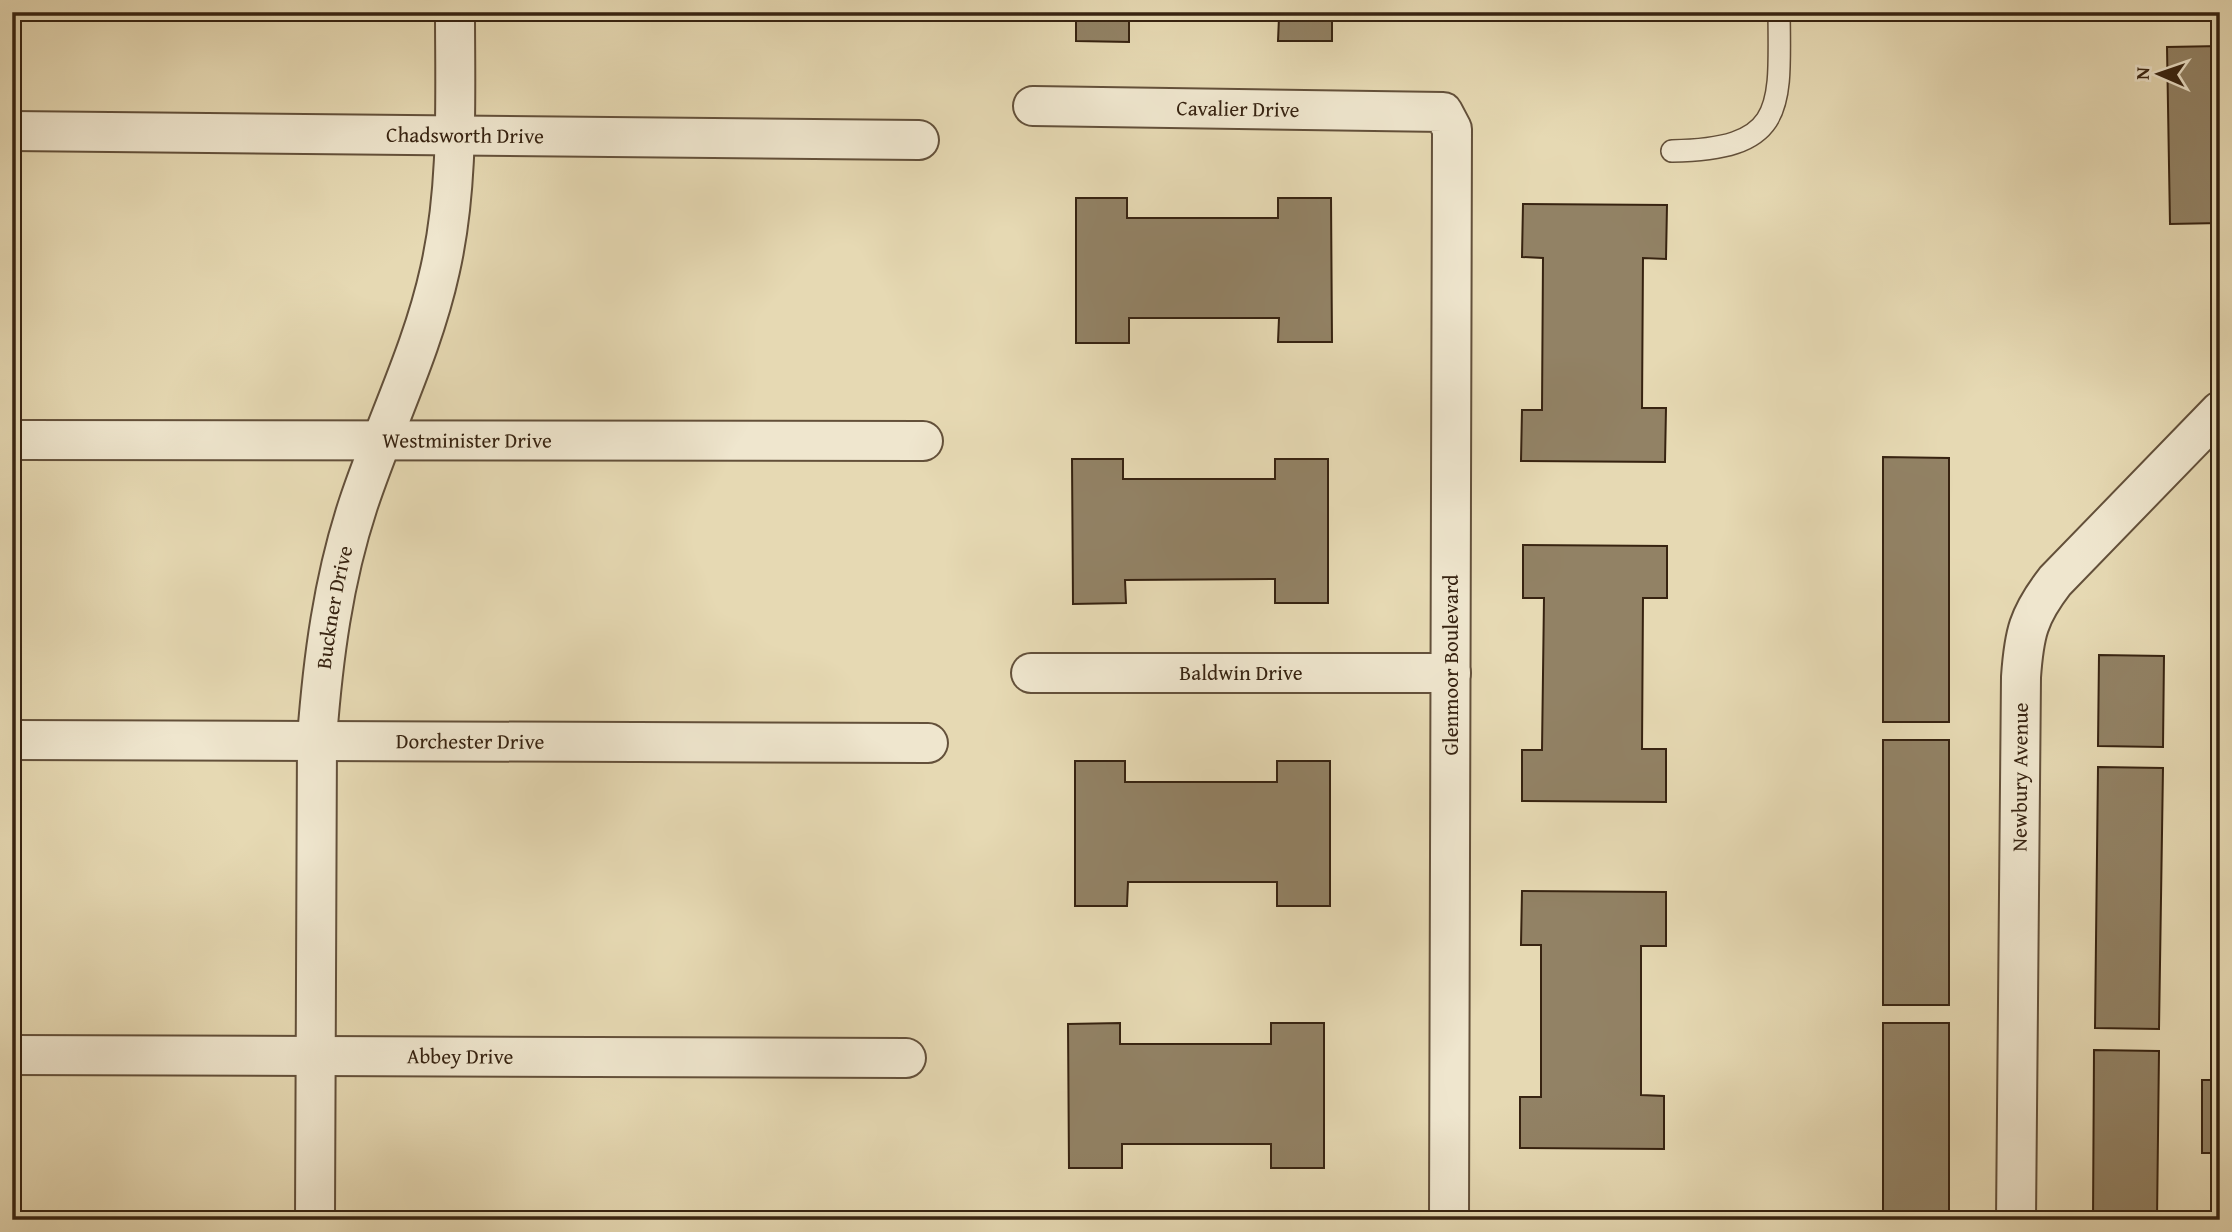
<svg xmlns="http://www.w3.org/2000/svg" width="2232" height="1232" font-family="'Gentium Book Plus',serif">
  <rect width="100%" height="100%" fill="#e6d9b3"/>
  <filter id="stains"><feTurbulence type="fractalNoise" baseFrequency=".00286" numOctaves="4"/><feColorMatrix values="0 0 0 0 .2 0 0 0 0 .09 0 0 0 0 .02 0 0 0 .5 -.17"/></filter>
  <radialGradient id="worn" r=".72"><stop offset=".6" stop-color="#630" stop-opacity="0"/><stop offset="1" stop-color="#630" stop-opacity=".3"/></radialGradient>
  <g fill="#928265" stroke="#372311" stroke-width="2">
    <polygon points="1076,12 1332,12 1332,41 1278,41 1279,17 1129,17 1129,42 1076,41"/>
    <polygon points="2220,46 2220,223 2170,224 2167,47"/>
    <polygon points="1076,198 1127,198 1127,218 1278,218 1278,198 1331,198 1332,342 1278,342 1279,318 1129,318 1129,343 1076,343"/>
    <polygon points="1523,204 1667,205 1666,259 1643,258 1642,408 1666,408 1665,462 1521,461 1522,410 1542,410 1543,258 1522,257"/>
    <polygon points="1883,457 1949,458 1949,722 1883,722"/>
    <polygon points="1072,459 1123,459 1123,479 1275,479 1275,459 1328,459 1328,603 1275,603 1275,579 1125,580 1126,603 1073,604"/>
    <polygon points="1523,545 1667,546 1667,598 1643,598 1642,749 1666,749 1666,802 1522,801 1522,750 1542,750 1544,598 1523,598"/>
    <polygon points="2099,655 2164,656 2163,747 2098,746"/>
    <rect x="1883" y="740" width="66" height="265"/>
    <polygon points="1075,761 1125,761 1125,782 1277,782 1277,761 1330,761 1330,906 1277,906 1277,882 1128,882 1127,906 1075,906"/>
    <polygon points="2098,767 2163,768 2159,1029 2095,1028"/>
    <polygon points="1522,891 1666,892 1666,946 1641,946 1641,1095 1664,1096 1664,1149 1520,1148 1520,1097 1541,1097 1541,945 1521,945"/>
    <polygon points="1120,1023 1120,1044 1271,1044 1271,1023 1324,1023 1324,1168 1271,1168 1271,1144 1122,1144 1122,1168 1069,1168 1068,1024"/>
    <rect x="1883" y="1023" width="66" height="197"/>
    <polygon points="2094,1050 2159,1051 2157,1220 2093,1220"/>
    <rect x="2202" y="1080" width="18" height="73"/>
  </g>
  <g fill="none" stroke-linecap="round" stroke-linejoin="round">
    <defs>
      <path id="service" d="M1672,151C1786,149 1780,109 1779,12"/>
      <g id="minor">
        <path id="s1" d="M1033,106L1443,112L1452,129L1449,1220"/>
        <path id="s2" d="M12,131L919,140"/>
        <path id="s3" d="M12,440L923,441"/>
        <path id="s4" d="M1031,673H1451"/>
        <path id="s5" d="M12,740L928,743"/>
        <path id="s6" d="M12,1055L906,1058"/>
        <path id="s7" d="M315,1220L317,738C323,659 333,581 358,505C384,426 422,352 440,270C459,186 455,99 455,12"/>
        <path id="s8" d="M2016,1220L2021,677C2024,634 2028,616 2055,581L2220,411"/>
      </g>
    </defs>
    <use href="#service" stroke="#63503a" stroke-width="24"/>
    <use href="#minor" stroke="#63503a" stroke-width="42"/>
    <use href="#service" stroke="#efe6ce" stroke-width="21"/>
    <use href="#minor" stroke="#efe6ce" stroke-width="38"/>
  </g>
  <g text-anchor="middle" stroke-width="6" stroke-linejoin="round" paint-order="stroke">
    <g font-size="21" fill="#372311" stroke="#efe6ce">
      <text dy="7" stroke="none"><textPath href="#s1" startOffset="205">Cavalier Drive</textPath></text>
      <text dy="7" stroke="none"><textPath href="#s2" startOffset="453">Chadsworth Drive</textPath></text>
      <text dy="7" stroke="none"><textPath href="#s3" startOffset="455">Westminister Drive</textPath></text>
      <text dy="7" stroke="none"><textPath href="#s7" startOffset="614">Buckner Drive</textPath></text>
      <text transform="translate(1451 665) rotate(-90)" y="7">Glenmoor Boulevard</text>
      <text dy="7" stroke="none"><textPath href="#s4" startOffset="210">Baldwin Drive</textPath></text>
      <text dy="7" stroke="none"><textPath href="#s5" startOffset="458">Dorchester Drive</textPath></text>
      <text dy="7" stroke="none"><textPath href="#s8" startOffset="443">Newbury Avenue</textPath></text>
      <text dy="7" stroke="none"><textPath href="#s6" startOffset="448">Abbey Drive</textPath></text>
    </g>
  </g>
  <rect width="2232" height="1232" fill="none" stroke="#e6d9b3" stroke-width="42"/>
  <rect x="14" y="14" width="2204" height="1204" fill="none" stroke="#372311" stroke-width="3.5"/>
  <rect x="21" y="21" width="2190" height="1190" fill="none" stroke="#372311" stroke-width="2"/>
  <g transform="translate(2159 74) rotate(272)" stroke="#efe6ce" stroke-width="5" paint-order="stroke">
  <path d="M0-5L12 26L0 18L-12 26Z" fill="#372311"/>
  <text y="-10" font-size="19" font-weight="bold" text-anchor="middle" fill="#372311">N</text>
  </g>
  <rect width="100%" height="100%" filter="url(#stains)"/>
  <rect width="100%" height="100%" fill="url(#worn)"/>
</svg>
